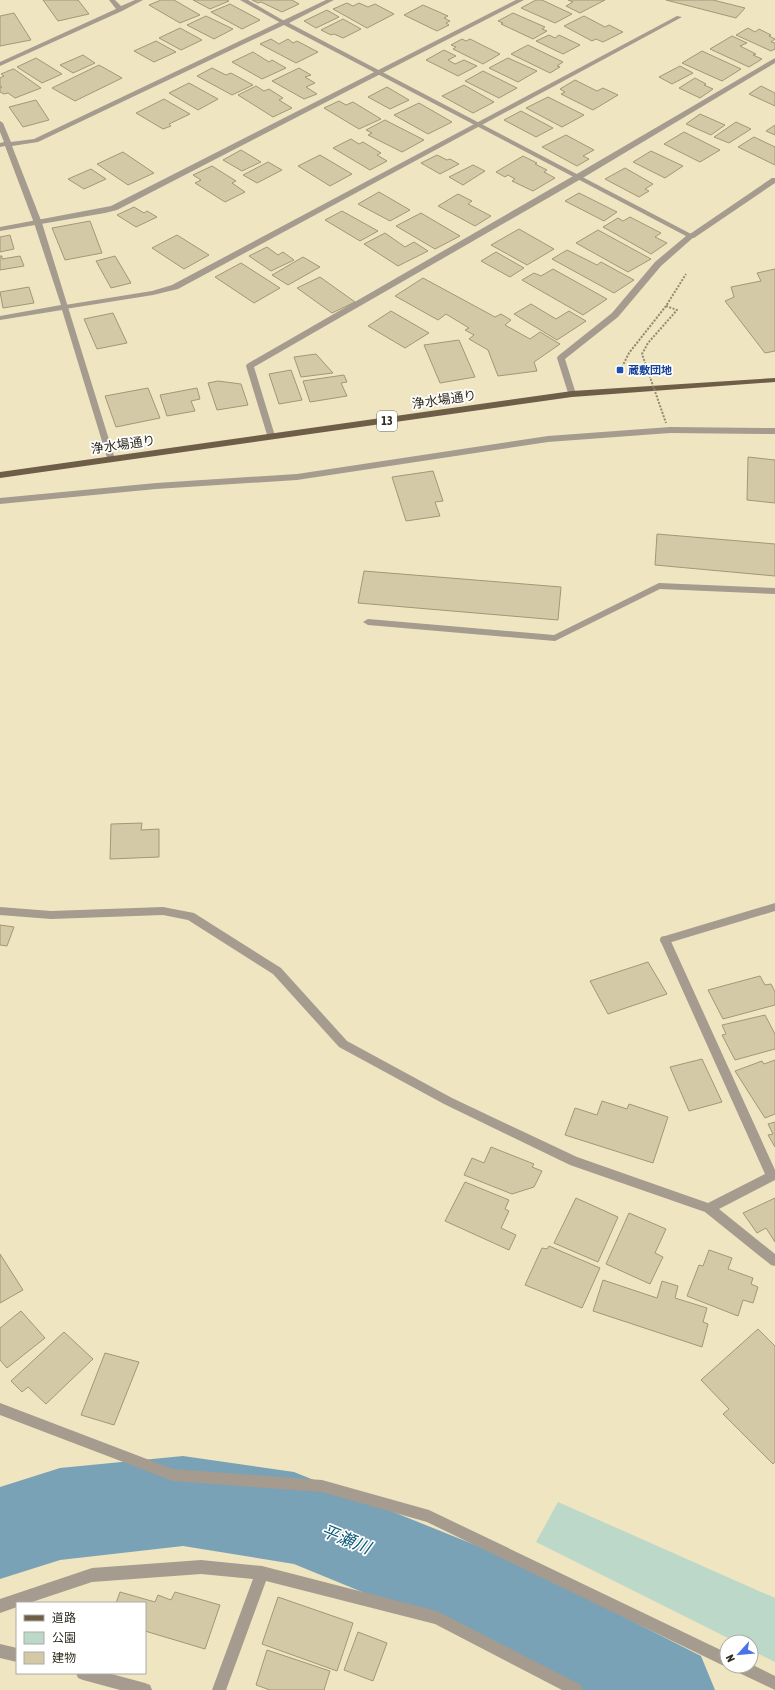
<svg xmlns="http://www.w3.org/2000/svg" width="775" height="1690" font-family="'Asap Condensed','Noto Sans JP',sans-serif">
  <rect width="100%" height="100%" fill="#efe5c1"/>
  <polygon fill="#bcd8c9" points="558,1502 775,1598 775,1662 751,1650 751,1642 736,1642 536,1542"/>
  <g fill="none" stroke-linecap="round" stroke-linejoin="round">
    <polygon fill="#7aa2b6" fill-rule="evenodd" points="183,1456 294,1472 510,1559 701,1656 715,1690 568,1690 445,1626 294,1564 183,1546 60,1560 0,1579 0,1487 60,1468"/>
  </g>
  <g fill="#d3c9a6" stroke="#a19876">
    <polygon points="43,0 78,0 89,14 58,21"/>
    <polygon points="161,0 174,0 200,15 180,23 149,5"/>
    <polygon points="193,0 227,0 229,1 210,9"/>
    <polygon points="252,0 292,0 299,4 282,12 261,2 258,3"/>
    <polygon points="536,0 542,0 572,14 555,23 521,8"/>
    <polygon points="568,0 605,0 580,13 566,6 573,2"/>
    <polygon points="666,0 713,0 745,8 736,18"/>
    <polygon points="347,3 353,6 359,3 368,7 375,4 394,14 367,28 333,9"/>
    <polygon points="230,4 260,20 242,29 211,12"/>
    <polygon points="423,5 448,16 444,18 450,21 446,23 449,25 437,31 404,15"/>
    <polygon points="327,10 339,17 316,28 304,21"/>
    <polygon points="14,13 31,40 0,46 0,16"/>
    <polygon points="513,13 545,27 542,29 547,31 533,39 501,24 503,23 498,21"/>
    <polygon points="206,16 233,29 214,39 187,25"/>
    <polygon points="584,16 605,27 609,25 623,32 603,42 596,39 592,41 564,26"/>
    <polygon points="343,19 361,29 343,38 334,34 331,35 321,30"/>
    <polygon points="180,28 202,40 181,50 159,38"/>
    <polygon points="748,28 755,32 759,29 771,35 769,36 775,39 771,42 775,43 775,49 771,51 736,35"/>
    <polygon points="549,35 555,38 559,35 580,45 563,54 536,41"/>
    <polygon points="732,36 747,43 740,46 756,54 753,55 762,59 749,67 710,49"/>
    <polygon points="271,39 279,44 288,39 293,43 297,41 318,52 296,63 260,44"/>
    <polygon points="462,39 466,41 470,39 500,54 483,64 453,49 456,47 451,45"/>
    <polygon points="156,41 176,52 154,62 134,51"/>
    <polygon points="528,45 563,62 557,66 560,67 550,73 511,54"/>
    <polygon points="444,50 456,56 448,60 455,64 464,60 477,66 458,76 426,60"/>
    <polygon points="702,51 741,69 722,81 682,63"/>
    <polygon points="253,52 269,62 272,60 286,68 262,79 232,62"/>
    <polygon points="83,55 95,63 73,73 60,65"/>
    <polygon points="36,58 62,74 42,83 17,67"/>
    <polygon points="508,58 537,71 518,82 489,68"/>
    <polygon points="99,65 122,78 75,101 52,88"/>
    <polygon points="680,66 693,73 672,84 659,77"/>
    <polygon points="212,68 226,75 231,73 253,85 232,95 197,76"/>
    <polygon points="299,68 311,75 305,77 315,83 306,87 317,94 304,99 272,81"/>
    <polygon points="13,69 14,69 41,88 15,98 8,93 4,94 0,92 0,88 2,87 0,86 0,78 4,76 1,74"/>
    <polygon points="483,71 517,88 499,98 465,81"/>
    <polygon points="695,78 706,84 704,85 713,89 700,98 679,88"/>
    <polygon points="575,80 597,91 603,88 618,95 593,110 561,94 565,92 560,89"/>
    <polygon points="189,83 218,99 198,110 169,93"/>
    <polygon points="464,85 494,102 473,113 442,96"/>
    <polygon points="256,86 264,91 269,89 283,98 279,100 292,108 273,117 238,95"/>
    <polygon points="761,86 775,93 775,106 749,94"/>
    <polygon points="387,87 409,100 390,109 368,97"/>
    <polygon points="548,97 584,115 562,127 526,108"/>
    <polygon points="164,99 190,114 169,124 171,126 163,129 136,113"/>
    <polygon points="36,100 49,120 23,127 9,107"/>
    <polygon points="339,101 346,105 353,102 381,119 359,129 324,108"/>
    <polygon points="419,103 452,122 428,134 394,115"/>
    <polygon points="521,111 553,128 536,137 504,120"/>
    <polygon points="700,114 725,125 711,135 686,124"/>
    <polygon points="385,120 424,140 402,152 368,135 372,133 366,130"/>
    <polygon points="736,122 751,129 729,143 714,137"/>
    <polygon points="775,125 775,135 766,131"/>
    <polygon points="684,132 720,150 700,162 664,144"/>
    <polygon points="566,135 594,150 583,156 589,159 577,166 542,147"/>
    <polygon points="754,137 775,147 775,165 738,147"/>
    <polygon points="351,139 359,144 363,142 381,153 377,155 387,161 370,170 333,148"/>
    <polygon points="241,150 261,162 242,171 223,160"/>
    <polygon points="651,151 683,166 665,178 633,162"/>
    <polygon points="123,152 154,173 128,185 97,164"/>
    <polygon points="320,155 352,174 330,186 298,166"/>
    <polygon points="437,155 447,160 450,159 459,164 440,174 421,163"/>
    <polygon points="523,156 537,163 535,164 547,170 544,172 555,178 533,191 512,181 515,179 508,175 505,177 496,172"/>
    <polygon points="268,162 282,170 257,183 243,175"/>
    <polygon points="473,165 485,171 463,185 449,177"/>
    <polygon points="212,166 236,181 232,183 245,192 225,202 195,183 201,180 193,175"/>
    <polygon points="625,168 653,184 645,189 649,191 639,197 605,179"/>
    <polygon points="91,169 106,179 84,189 68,179"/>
    <polygon points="379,192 410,210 390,221 358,204"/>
    <polygon points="579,193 617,212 604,221 565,201"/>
    <polygon points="458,194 472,201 468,204 491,216 475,226 438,206"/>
    <polygon points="134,207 144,213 147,211 157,217 136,227 117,215"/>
    <polygon points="342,211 378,231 360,241 325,220"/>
    <polygon points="421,213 460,236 435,249 396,226"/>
    <polygon points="630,217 661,233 655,237 667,243 651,254 603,227 618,218 623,221"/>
    <polygon points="90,221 102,253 65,260 52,228"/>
    <polygon points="519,229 554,249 527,265 491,245"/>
    <polygon points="598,230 651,259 628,272 576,243"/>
    <polygon points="385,233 405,247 414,242 428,251 398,266 364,244"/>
    <polygon points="10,235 14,249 0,252 0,237"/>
    <polygon points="177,235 209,255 184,269 152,248"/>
    <polygon points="267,247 278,255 283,252 294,260 271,271 249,256"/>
    <polygon points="567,250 597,265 601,262 634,280 614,293 552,259"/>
    <polygon points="496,252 524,268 510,277 481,261"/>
    <polygon points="0,256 2,256 2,259 20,256 24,266 0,270"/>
    <polygon points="115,256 131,283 111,288 96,261"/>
    <polygon points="303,257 320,267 288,285 272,275"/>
    <polygon points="241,263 280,288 254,303 215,277"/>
    <polygon points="553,269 607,299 583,315 522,280 534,273 541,276"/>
    <polygon points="775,269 775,351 765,353 725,301 734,297 731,287 761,281 757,273"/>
    <polygon points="320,277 355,302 332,313 297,288"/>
    <polygon points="423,278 495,317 501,314 511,320 505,325 530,339 540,332 560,344 534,362 537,371 498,376 488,350 469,339 474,335 465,330 469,328 446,314 438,320 395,296"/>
    <polygon points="29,287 34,303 3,308 0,292"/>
    <polygon points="531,304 556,319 569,311 586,321 557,340 514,314"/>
    <polygon points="391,311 429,333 405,348 368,326"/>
    <polygon points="113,313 127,343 97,349 84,319"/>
    <polygon points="459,340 475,377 440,383 424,345"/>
    <polygon points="316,354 333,373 301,377 294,357"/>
    <polygon points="291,370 302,400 279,404 269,374"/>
    <polygon points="344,375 347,382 341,383 347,396 310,402 303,381"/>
    <polygon points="218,381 241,384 248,405 217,410 208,383"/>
    <polygon points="148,388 160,418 116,427 105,396"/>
    <polygon points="197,388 200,399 191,401 195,411 167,416 160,395"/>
    <polygon points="748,457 775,460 775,503 747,500"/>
    <polygon points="433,471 443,501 435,502 440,516 406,521 392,477"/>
    <polygon points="657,534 775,544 775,576 655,565"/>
    <polygon points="364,571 561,587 558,620 358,603"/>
    <polygon points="142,823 141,830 159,829 159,857 110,859 111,824"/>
    <polygon points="0,925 14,927 7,946 0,945"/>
    <polygon points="648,962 667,994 608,1014 590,981"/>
    <polygon points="760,976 765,985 771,984 775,992 775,1005 723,1019 708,990"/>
    <polygon points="765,1015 775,1034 775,1049 735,1060 722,1035 726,1034 722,1025"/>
    <polygon points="702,1059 722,1102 689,1111 670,1067"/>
    <polygon points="775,1060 775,1114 765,1118 735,1071 762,1061 764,1064"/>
    <polygon points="602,1101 627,1109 629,1104 668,1117 653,1163 565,1135 575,1108 597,1115"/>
    <polygon points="775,1122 775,1147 768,1135 773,1134 768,1124"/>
    <polygon points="491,1147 534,1164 532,1167 542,1171 534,1187 512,1194 464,1175 472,1158 484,1163"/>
    <polygon points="465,1182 509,1200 505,1209 509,1211 501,1228 516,1235 509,1250 445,1221"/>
    <polygon points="576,1198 618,1217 598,1262 554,1243"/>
    <polygon points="775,1198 775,1242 766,1228 757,1233 743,1213"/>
    <polygon points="629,1213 666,1229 655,1253 663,1257 650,1284 606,1264"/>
    <polygon points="549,1246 600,1268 582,1308 525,1285 542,1248 547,1249"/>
    <polygon points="709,1250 732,1258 728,1269 753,1278 751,1284 758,1287 753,1303 743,1300 738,1316 687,1296 699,1265 703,1266"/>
    <polygon points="0,1254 23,1290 0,1303"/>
    <polygon points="603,1280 657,1298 662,1281 678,1286 675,1298 707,1308 703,1322 708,1324 702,1347 593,1311"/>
    <polygon points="21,1311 45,1338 7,1368 0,1360 0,1328"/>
    <polygon points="758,1329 775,1346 775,1462 773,1464 723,1414 729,1409 701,1380"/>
    <polygon points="64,1332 93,1359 46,1404 28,1387 22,1392 11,1381"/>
    <polygon points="105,1353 139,1362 114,1425 81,1415"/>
    <polygon points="120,1592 155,1602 158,1595 171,1600 175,1592 220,1605 205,1649 145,1631 145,1603 116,1603"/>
    <polygon points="278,1597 353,1623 337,1671 262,1644"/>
    <polygon points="358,1632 387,1643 373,1681 344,1670"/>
    <polygon points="267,1650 330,1671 324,1690 270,1690 256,1685"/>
  </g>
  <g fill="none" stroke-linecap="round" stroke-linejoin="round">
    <polyline stroke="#918a71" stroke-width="2" stroke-dasharray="2 1.5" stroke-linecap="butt" points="622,367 629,353 666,306 686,274"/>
    <g fill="#a59b8e" fill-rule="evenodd">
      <polygon points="109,0 115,0 121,6 135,0 143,0 122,11 0,66 0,62 116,9"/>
      <polygon points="240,0 248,0 286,22 281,23"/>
      <polygon points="516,0 524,0 117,210 105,213 0,231 0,227 111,206"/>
      <polygon points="677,16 682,17 178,289 153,295 65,309 61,307 65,305 152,291 172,285"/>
      <polygon points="775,58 775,63 581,179 254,367 275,436 274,438 268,438 246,366 247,364 575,175"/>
      <polygon points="772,178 775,178 775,183 694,238 688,238 687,236"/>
      <polygon points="670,427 775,428 775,434 670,433 548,442 297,480 156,489 0,504 0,498 156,483 297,474 548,436"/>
      <polygon points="775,903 775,911 665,944 661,943 660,940 661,937 665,936"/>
    </g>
    <g fill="#a59b8e" fill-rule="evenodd">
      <polygon points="326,0 334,0 289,23 695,236 661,266 618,317 565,359 576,394 575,396 569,396 557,358 558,356 612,313 655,262 686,236 284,25 38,142 12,146 42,223 115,459 111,462 108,461 62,310 0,320 0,316 61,305 34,223 5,146 0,147 0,143 4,142 0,132 0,121 3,123 11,142 34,139"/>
      <polygon points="659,583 775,588 775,594 660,589 555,641 368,625 363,622 368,619 554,635"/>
      <polygon points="0,907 51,911 163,907 194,913 281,968 347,1041 452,1098 577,1157 708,1203 765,1174 660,940 661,937 665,936 669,937 775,1170 775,1180 719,1209 775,1254 775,1266 771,1265 705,1212 570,1165 444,1104 339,1047 273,974 188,920 163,915 51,919 0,915"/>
      <polygon points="0,1403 173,1469 322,1480 429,1510 727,1653 727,1666 729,1666 727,1667 722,1665 427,1522 322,1492 173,1481 0,1415"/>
      <polygon points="201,1560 262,1566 437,1611 581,1685 583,1690 562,1690 435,1624 266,1581 226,1690 212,1690 253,1579 201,1574 92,1582 29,1603 17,1603 17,1607 0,1613 0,1599 92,1568"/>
      <polygon points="0,1644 17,1648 17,1662 0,1658"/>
      <polygon points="751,1664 775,1676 775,1690 735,1671 733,1666 751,1666"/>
      <polygon points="76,1673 108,1673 145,1683 150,1685 152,1690 120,1690 83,1680 78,1678"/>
    </g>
    <polygon fill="#6f5e47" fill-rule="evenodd" points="775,378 775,382 572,397 0,478 0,472 572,391"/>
    <polyline stroke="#918a71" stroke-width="2" stroke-dasharray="2 1.5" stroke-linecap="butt" points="666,306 677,310 648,343 642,354 666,423"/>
  </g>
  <rect fill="#1a4fb4" stroke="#fff" stroke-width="1.5" x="616" y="366" width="8" height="8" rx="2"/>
  <g text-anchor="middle" stroke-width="3.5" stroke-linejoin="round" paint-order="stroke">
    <g font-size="11" font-weight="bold" fill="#164399" stroke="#fff" text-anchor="start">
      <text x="628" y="374">蔵敷団地</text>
    </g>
    <rect fill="#fff" stroke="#6e6b62" stroke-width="1" x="377" y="411" width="20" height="20" rx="3"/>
    <g font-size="12" font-weight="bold" fill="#302c1e">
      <text x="387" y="425">13</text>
    </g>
    <g font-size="13" fill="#302c1e" stroke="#fff">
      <text transform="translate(444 399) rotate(-8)" y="5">浄水場通り</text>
      <text transform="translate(123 444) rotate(-8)" y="5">浄水場通り</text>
    </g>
    <g font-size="17" font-style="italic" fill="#0b5976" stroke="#fff">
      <text transform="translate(346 1539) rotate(22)" y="6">平瀬川</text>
    </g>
  </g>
  <rect x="16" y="1602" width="130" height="72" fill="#ffffff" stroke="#acaba5"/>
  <rect x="24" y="1615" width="20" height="6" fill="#6f5e47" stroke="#acaba5"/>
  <text x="52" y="1622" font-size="12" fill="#302c1e">道路</text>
  <rect x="24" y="1632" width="20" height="12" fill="#bcd8c9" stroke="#acaba5"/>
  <text x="52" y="1642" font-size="12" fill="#302c1e">公園</text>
  <rect x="24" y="1652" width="20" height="12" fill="#d3c9a6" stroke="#acaba5"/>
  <text x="52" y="1662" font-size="12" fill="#302c1e">建物</text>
  <g transform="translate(739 1654) rotate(243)"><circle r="19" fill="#ffffff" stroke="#acaba5"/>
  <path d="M0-3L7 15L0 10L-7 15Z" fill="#4c72e5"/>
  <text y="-6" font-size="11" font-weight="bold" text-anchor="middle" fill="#302c1e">N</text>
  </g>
</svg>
